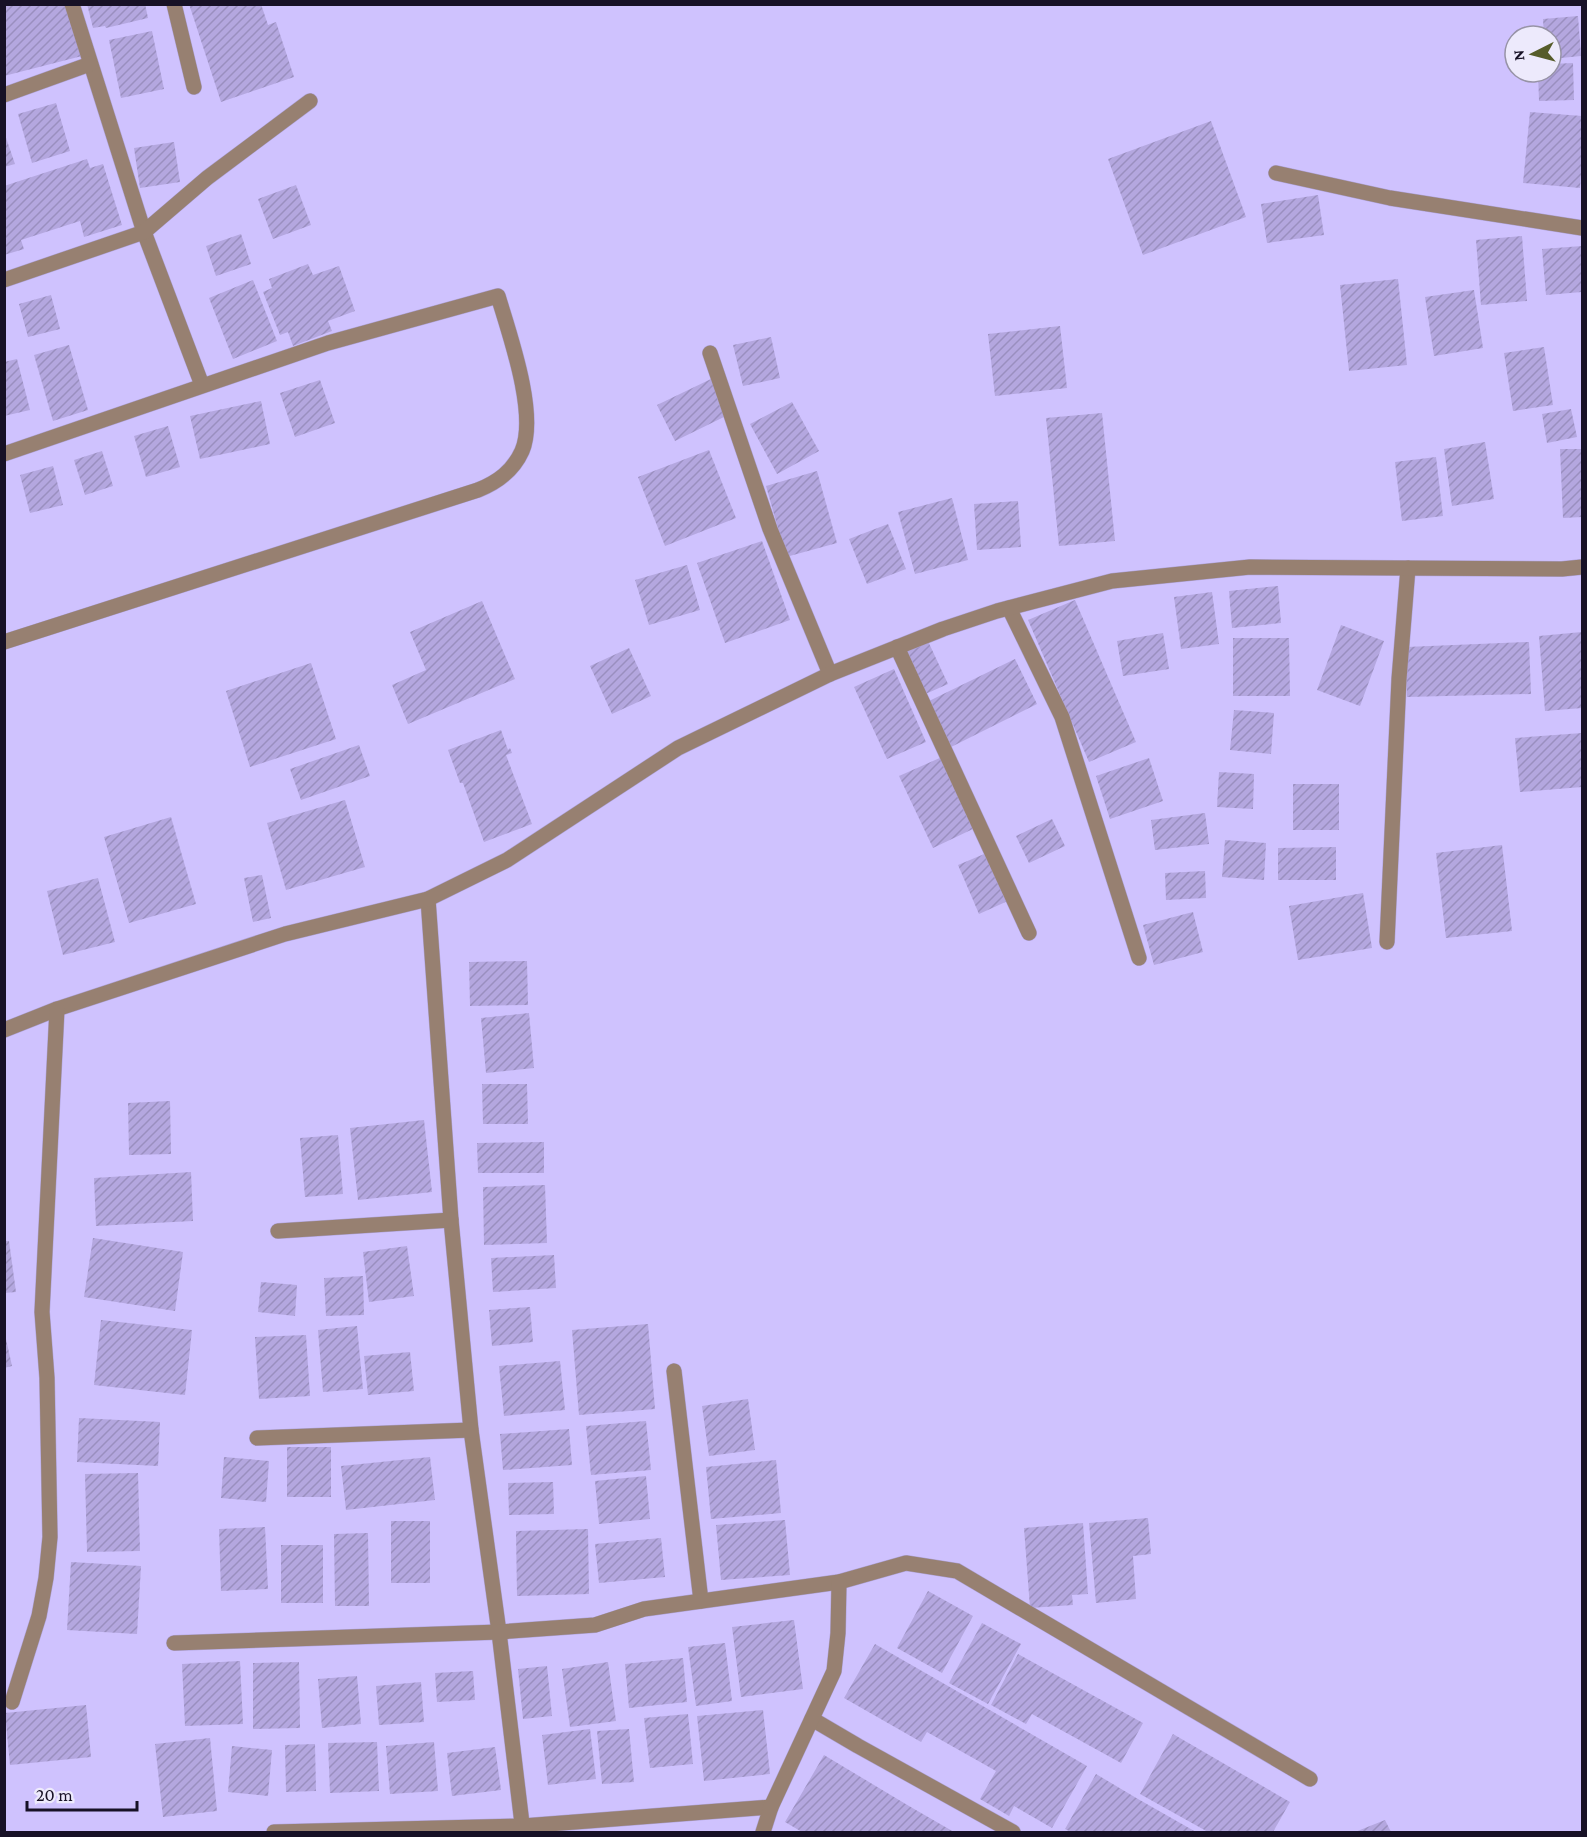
<svg xmlns="http://www.w3.org/2000/svg" width="1587" height="1837" font-family="'Crimson Pro',serif">
  <defs>
    <pattern id="building-hatch" width="6" height="6" patternUnits="userSpaceOnUse" patternTransform="scale(1.5)"><rect width="6" height="6" fill="#b4a7df"/><path d="M-1 1l2-2M0 6l6-6M5 7l2-2" fill="none" stroke="#9a8fbf"/></pattern>
  </defs>
  <rect width="100%" height="100%" fill="#cfc2fe"/>
  <g fill="url(#building-hatch)">
    <polygon points="4,4 69,4 82,56 4,76"/>
    <polygon points="87,4 145,4 148,18 106,28 105,26 93,28"/>
    <polygon points="189,4 261,4 268,25 276,22 294,77 221,102"/>
    <polygon points="1578,16 1581,56 1551,59 1551,36 1544,36 1543,19"/>
    <polygon points="152,31 164,89 121,98 109,40"/>
    <polygon points="1573,63 1574,100 1539,101 1538,72 1551,72 1551,64"/>
    <polygon points="56,103 70,151 32,163 18,114"/>
    <polygon points="1530,112 1582,116 1582,160 1580,188 1523,183"/>
    <polygon points="1211,121 1246,217 1143,255 1108,159"/>
    <polygon points="4,132 15,164 4,167"/>
    <polygon points="174,142 180,182 140,188 134,148"/>
    <polygon points="87,159 90,168 103,164 122,225 84,237 80,221 21,240 24,249 4,255 4,186"/>
    <polygon points="296,185 311,225 273,239 258,199"/>
    <polygon points="1318,195 1324,235 1267,243 1261,204"/>
    <polygon points="241,234 251,264 216,276 206,246"/>
    <polygon points="1522,236 1527,301 1481,305 1476,240"/>
    <polygon points="1582,246 1582,292 1546,295 1542,249"/>
    <polygon points="308,264 313,275 339,266 355,311 328,321 332,331 293,346 288,332 280,335 263,292 272,288 269,279"/>
    <polygon points="1398,279 1407,365 1349,371 1340,285"/>
    <polygon points="253,280 277,341 233,359 209,298"/>
    <polygon points="1474,290 1483,348 1434,356 1425,297"/>
    <polygon points="51,295 60,329 28,337 19,304"/>
    <polygon points="1060,326 1067,388 995,396 988,334"/>
    <polygon points="771,337 780,378 743,386 733,345"/>
    <polygon points="69,345 88,410 53,421 34,355"/>
    <polygon points="1544,347 1553,405 1513,411 1504,353"/>
    <polygon points="17,359 30,410 4,416 4,362"/>
    <polygon points="711,379 728,415 675,441 657,405"/>
    <polygon points="320,380 335,423 295,437 280,393"/>
    <polygon points="261,401 270,444 200,459 190,416"/>
    <polygon points="792,402 819,451 777,474 750,424"/>
    <polygon points="1571,409 1577,437 1547,443 1542,414"/>
    <polygon points="1102,413 1115,541 1059,546 1046,418"/>
    <polygon points="168,426 180,467 146,477 134,436"/>
    <polygon points="1485,442 1494,499 1452,506 1444,449"/>
    <polygon points="1560,449 1582,449 1582,517 1563,518"/>
    <polygon points="709,450 736,518 665,546 638,477"/>
    <polygon points="102,451 113,486 85,495 74,460"/>
    <polygon points="1436,457 1443,516 1402,521 1395,462"/>
    <polygon points="53,466 63,505 30,513 20,475"/>
    <polygon points="817,471 837,543 786,557 766,486"/>
    <polygon points="952,498 968,560 915,574 898,512"/>
    <polygon points="1018,501 1021,547 977,550 974,504"/>
    <polygon points="888,524 906,569 867,584 849,539"/>
    <polygon points="762,541 790,620 725,643 697,563"/>
    <polygon points="687,565 700,610 649,625 635,580"/>
    <polygon points="1278,586 1281,623 1232,628 1229,591"/>
    <polygon points="1212,592 1219,644 1181,649 1174,597"/>
    <polygon points="1075,600 1136,742 1089,762 1028,620"/>
    <polygon points="482,601 515,679 408,724 392,685 426,670 410,632"/>
    <polygon points="1341,625 1384,641 1360,706 1317,690"/>
    <polygon points="1582,632 1582,708 1545,711 1539,636"/>
    <polygon points="1163,633 1169,669 1123,676 1117,641"/>
    <polygon points="1233,638 1289,638 1290,696 1233,696"/>
    <polygon points="927,639 948,684 921,696 901,651"/>
    <polygon points="1529,642 1531,694 1407,697 1406,647"/>
    <polygon points="629,648 651,696 612,714 590,666"/>
    <polygon points="1015,659 1037,704 951,747 929,701"/>
    <polygon points="311,663 336,739 250,767 226,691"/>
    <polygon points="894,669 926,742 887,759 854,687"/>
    <polygon points="1234,710 1274,713 1271,754 1230,750"/>
    <polygon points="501,730 508,750 510,748 512,753 506,755 532,824 484,842 463,783 460,783 448,750"/>
    <polygon points="1582,733 1582,787 1520,792 1515,738"/>
    <polygon points="359,745 370,776 301,800 290,769"/>
    <polygon points="942,757 975,828 933,848 899,776"/>
    <polygon points="1149,758 1163,801 1110,819 1096,776"/>
    <polygon points="1219,772 1254,774 1253,809 1217,807"/>
    <rect x="1293" y="784" width="46" height="46"/>
    <polygon points="345,800 365,867 286,890 267,823"/>
    <polygon points="1205,813 1209,844 1155,850 1151,820"/>
    <polygon points="171,817 196,904 129,923 104,837"/>
    <polygon points="1052,819 1065,846 1029,863 1016,836"/>
    <polygon points="1225,840 1266,843 1264,880 1222,877"/>
    <polygon points="1502,845 1512,931 1446,938 1436,853"/>
    <polygon points="1336,847 1336,880 1278,880 1278,848"/>
    <polygon points="989,852 1010,900 979,914 958,865"/>
    <polygon points="1205,871 1206,898 1166,900 1165,873"/>
    <polygon points="262,875 271,918 253,922 244,878"/>
    <polygon points="98,878 115,942 63,955 47,891"/>
    <polygon points="1363,893 1372,948 1298,960 1289,906"/>
    <polygon points="1193,912 1203,952 1154,965 1143,925"/>
    <polygon points="527,961 528,1005 470,1006 469,962"/>
    <polygon points="529,1013 534,1068 486,1073 481,1018"/>
    <polygon points="482,1084 527,1084 528,1124 483,1124"/>
    <polygon points="170,1101 171,1154 129,1155 128,1103"/>
    <polygon points="424,1120 432,1192 358,1200 350,1128"/>
    <polygon points="338,1135 343,1194 305,1197 300,1138"/>
    <polygon points="544,1142 544,1173 478,1173 477,1143"/>
    <polygon points="191,1172 193,1221 96,1226 94,1178"/>
    <polygon points="545,1185 547,1243 484,1245 483,1187"/>
    <polygon points="93,1238 183,1252 175,1311 84,1297"/>
    <polygon points="4,1241 9,1241 16,1292 4,1293"/>
    <polygon points="407,1246 414,1296 369,1302 363,1252"/>
    <polygon points="554,1255 556,1288 493,1292 491,1258"/>
    <polygon points="363,1276 364,1315 326,1316 324,1278"/>
    <polygon points="261,1282 297,1285 295,1316 258,1312"/>
    <polygon points="530,1307 533,1342 492,1346 489,1310"/>
    <polygon points="101,1320 192,1330 185,1395 94,1385"/>
    <polygon points="648,1324 655,1409 579,1415 572,1330"/>
    <polygon points="357,1326 363,1389 323,1392 318,1330"/>
    <polygon points="4,1330 12,1366 4,1368"/>
    <polygon points="306,1335 310,1396 259,1399 255,1337"/>
    <polygon points="410,1352 414,1391 368,1395 364,1356"/>
    <polygon points="560,1361 565,1410 504,1416 499,1366"/>
    <polygon points="748,1399 755,1450 709,1456 702,1406"/>
    <polygon points="79,1418 160,1422 158,1466 77,1462"/>
    <polygon points="646,1421 651,1470 591,1475 586,1426"/>
    <polygon points="569,1429 572,1465 503,1470 500,1434"/>
    <rect x="287" y="1447" width="44" height="50"/>
    <polygon points="224,1457 269,1461 266,1502 221,1498"/>
    <polygon points="430,1457 435,1500 346,1510 341,1466"/>
    <polygon points="776,1460 781,1513 711,1519 706,1467"/>
    <polygon points="138,1473 140,1551 87,1552 85,1474"/>
    <polygon points="646,1476 650,1519 599,1524 595,1481"/>
    <polygon points="553,1482 554,1514 509,1515 508,1483"/>
    <polygon points="1148,1518 1151,1554 1133,1556 1136,1599 1096,1603 1089,1523"/>
    <polygon points="785,1520 790,1575 721,1580 716,1525"/>
    <rect x="391" y="1521" width="39" height="62"/>
    <polygon points="1083,1523 1088,1594 1072,1595 1073,1605 1030,1608 1024,1528"/>
    <polygon points="265,1527 268,1589 221,1591 219,1529"/>
    <polygon points="588,1529 589,1594 517,1596 516,1531"/>
    <polygon points="368,1533 369,1606 335,1606 334,1534"/>
    <polygon points="661,1538 665,1577 599,1583 595,1544"/>
    <rect x="281" y="1545" width="42" height="58"/>
    <polygon points="71,1562 141,1566 137,1634 67,1630"/>
    <polygon points="928,1591 973,1616 942,1673 897,1648"/>
    <polygon points="794,1620 803,1689 741,1697 732,1627"/>
    <polygon points="982,1623 1021,1644 988,1704 949,1683"/>
    <polygon points="725,1643 732,1701 696,1706 688,1647"/>
    <polygon points="875,1644 1087,1766 1052,1828 1014,1806 1009,1816 980,1799 996,1771 927,1732 921,1742 844,1698"/>
    <polygon points="1018,1654 1143,1723 1121,1763 1032,1714 1026,1724 991,1705"/>
    <polygon points="683,1658 687,1702 629,1708 625,1664"/>
    <polygon points="240,1661 243,1724 185,1726 182,1664"/>
    <polygon points="299,1662 300,1728 253,1729 253,1663"/>
    <polygon points="608,1662 616,1721 570,1727 562,1669"/>
    <polygon points="547,1666 552,1716 523,1719 518,1669"/>
    <polygon points="473,1671 475,1700 437,1702 435,1673"/>
    <polygon points="357,1676 361,1724 322,1728 318,1679"/>
    <polygon points="421,1682 424,1722 379,1725 376,1686"/>
    <polygon points="86,1705 91,1757 10,1765 5,1713"/>
    <polygon points="763,1710 770,1774 704,1781 697,1716"/>
    <polygon points="688,1714 693,1764 650,1768 644,1718"/>
    <polygon points="590,1729 596,1779 548,1785 542,1735"/>
    <polygon points="629,1729 634,1782 602,1784 597,1731"/>
    <polygon points="1173,1734 1290,1802 1273,1832 1208,1832 1140,1794"/>
    <polygon points="210,1738 217,1811 163,1817 155,1744"/>
    <polygon points="377,1742 379,1791 330,1793 328,1743"/>
    <polygon points="434,1742 438,1791 390,1794 386,1746"/>
    <polygon points="315,1744 316,1791 286,1792 285,1745"/>
    <polygon points="232,1746 272,1750 268,1796 228,1792"/>
    <polygon points="495,1747 501,1790 452,1796 447,1753"/>
    <polygon points="824,1755 909,1806 954,1832 802,1832 785,1822"/>
    <polygon points="1096,1774 1138,1799 1196,1832 1071,1832 1065,1829"/>
    <polygon points="1385,1820 1391,1832 1355,1832"/>
  </g>
  <g fill="none" stroke-linecap="round" stroke-linejoin="round">
    <defs>
      <g id="minor">
        <polyline points="72,4 144,232 202,385"/>
        <polyline points="174,4 194,87"/>
        <polyline points="4,95 90,64"/>
        <polyline points="1276,173 1390,198 1582,228"/>
        <polyline points="4,280 144,232 207,178 310,101"/>
        <polyline points="710,353 770,529 830,674"/>
        <path d="M4,454L328,343L498,296C509,333 538,414 522,451C513,471 498,482 478,490L4,642"/>
        <polyline points="1009,608 1062,717 1139,958"/>
        <polyline points="897,647 1029,933"/>
        <polyline points="428,899 451,1220 471,1430 499,1632 523,1832"/>
        <polyline points="1387,942 1399,679 1408,568"/>
        <polyline points="4,1030 57,1009 285,934 428,899 507,860 678,748 830,674 943,629 997,611 1112,581 1250,567 1562,569 1582,567"/>
        <polyline points="278,1231 451,1220"/>
        <polyline points="674,1371 701,1601"/>
        <polyline points="257,1438 471,1430"/>
        <polyline points="174,1643 499,1632 595,1625 644,1609 839,1582 906,1563 957,1571 1310,1779"/>
        <polyline points="12,1702 39,1616 46,1578 50,1537 47,1378 42,1312 57,1009"/>
        <polyline points="812,1719 858,1746 1013,1832"/>
        <polyline points="274,1832 523,1826 771,1807"/>
        <polyline points="763,1832 771,1807 834,1671 838,1633 839,1582"/>
      </g>
    </defs>
    <use href="#minor" stroke="#aea2d7" stroke-width="16"/>
    <use href="#minor" stroke="#978071" stroke-width="15"/>
  </g>
  <rect width="1587" height="1837" fill="none" stroke="#171126" stroke-width="12"/>
  <g transform="translate(1533 54) rotate(264)"><circle r="28" fill="#edeafc" stroke="#9793a6" stroke-width="1.5"/>
  <path d="M0-4.5L10 22L0 15L-10 22Z" fill="#565c2a"/>
  <text y="-9" font-size="16" font-weight="bold" text-anchor="middle" fill="#171126">N</text>
  </g>
  <path d="M27 1801v9h110v-9" fill="none" stroke="#171126" stroke-width="3"/>
  <text x="36" y="1801" font-size="18" fill="#171126" stroke="#edeafc" stroke-width="4.5" paint-order="stroke">20 m</text>
</svg>
